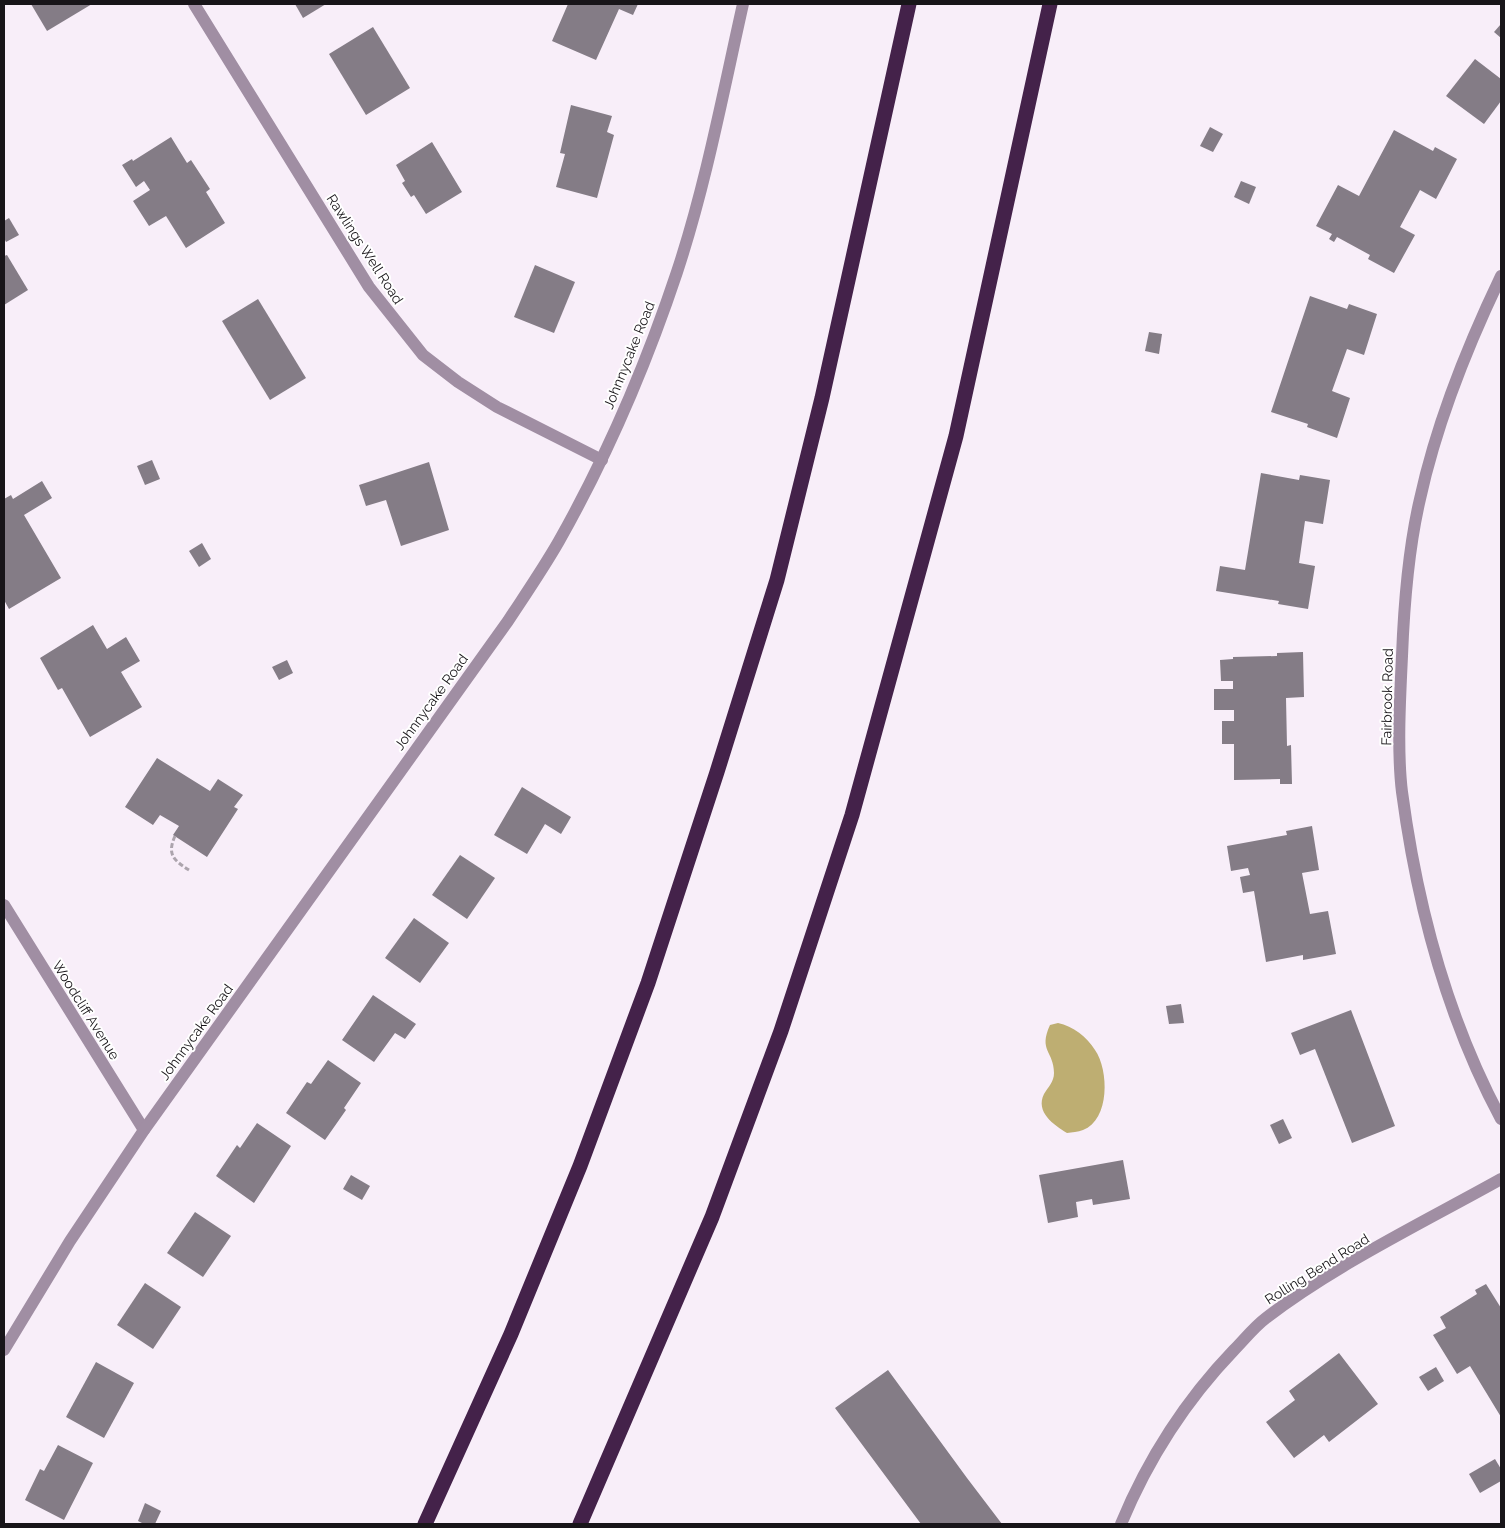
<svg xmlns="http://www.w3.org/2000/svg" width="1505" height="1528" font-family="Raleway,sans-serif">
  <rect width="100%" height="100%" fill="#f8eef9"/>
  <path fill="#beae72" d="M1058,1023C1073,1026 1087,1037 1095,1050C1109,1070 1110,1120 1083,1130C1078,1132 1072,1132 1067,1133C1054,1125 1035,1112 1044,1094C1048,1087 1054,1082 1054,1073C1054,1051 1038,1051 1050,1025Z"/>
  <g fill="#847c86">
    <polygon points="31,4 92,4 47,31"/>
    <polygon points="295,4 326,4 303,18"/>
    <polygon points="568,4 638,4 633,15 619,9 596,60 552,41"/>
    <polygon points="1501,24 1501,38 1494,32"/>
    <polygon points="373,27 410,88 366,115 329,54"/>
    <polygon points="1475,59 1501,79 1501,101 1484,124 1446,96"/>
    <polygon points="571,105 612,116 607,132 614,135 597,198 556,187 565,154 560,153"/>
    <polygon points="1210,127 1223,134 1213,152 1200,146"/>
    <polygon points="1394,130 1433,151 1435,147 1457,159 1436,199 1420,190 1400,227 1415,235 1394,273 1368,259 1370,255 1337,237 1334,242 1329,239 1332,234 1316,226 1338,185 1359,196"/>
    <polygon points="171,137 187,163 191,160 210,189 206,192 225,223 186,248 166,216 149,226 133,201 150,190 144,181 136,187 122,165 132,159 133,161"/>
    <polygon points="432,142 462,192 426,214 414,195 411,197 402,183 405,181 396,165"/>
    <polygon points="1241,181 1256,187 1249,204 1234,197"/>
    <polygon points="9,218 19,235 6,242 4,238 4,221"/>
    <polygon points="7,255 28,290 4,305 4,256"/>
    <polygon points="535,265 575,282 554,333 514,317"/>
    <polygon points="1310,296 1347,309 1349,304 1377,314 1364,355 1347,349 1332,391 1350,398 1337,438 1307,427 1308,424 1271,412"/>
    <polygon points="258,299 306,378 270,400 222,321"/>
    <polygon points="1149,332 1162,334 1159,354 1145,351"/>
    <polygon points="152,460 160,479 145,485 137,466"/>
    <polygon points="429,462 449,530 401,546 386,500 366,506 359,485"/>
    <polygon points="1261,473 1299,480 1300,475 1330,480 1323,524 1305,521 1299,563 1315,566 1308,609 1278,604 1279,601 1216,591 1220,566 1245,570"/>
    <polygon points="42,481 52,498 24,515 61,578 9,609 4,600 4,499 11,495 13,499"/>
    <polygon points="202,543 211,559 199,567 189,551"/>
    <polygon points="93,625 107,649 126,637 140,661 121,672 142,707 90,737 62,688 58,690 40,658"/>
    <polygon points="1303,652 1304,697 1286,698 1287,746 1291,745 1292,784 1280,784 1280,779 1234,780 1234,744 1222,744 1222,721 1234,721 1234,710 1214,710 1214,689 1233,689 1233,681 1221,681 1220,660 1233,659 1233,657 1277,656 1277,653"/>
    <polygon points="287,660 293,673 279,680 272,667"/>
    <polygon points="157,758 210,791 218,779 243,795 234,807 238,809 207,857 173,835 179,826 160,815 153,825 125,807"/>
    <polygon points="522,787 571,817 561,834 545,824 527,854 494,835"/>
    <polygon points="1312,826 1319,870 1302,873 1310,914 1328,911 1336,954 1303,960 1303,955 1266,962 1254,891 1243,893 1240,877 1250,875 1248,868 1231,871 1227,846 1287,835 1286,831"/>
    <polygon points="460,855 495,878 467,919 432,895"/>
    <polygon points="414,918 449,943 420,983 385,958"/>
    <polygon points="373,995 416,1024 405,1039 395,1033 374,1062 342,1040"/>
    <polygon points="1181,1004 1184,1023 1169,1024 1166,1006"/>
    <polygon points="1351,1010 1395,1126 1352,1143 1315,1049 1300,1055 1291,1033"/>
    <polygon points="328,1060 361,1083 344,1108 346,1110 325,1140 286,1113 307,1082 311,1084"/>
    <polygon points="1283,1119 1292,1138 1279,1144 1270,1125"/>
    <polygon points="257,1123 291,1146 254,1203 216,1176 237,1145 240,1148"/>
    <polygon points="1123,1160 1130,1199 1093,1205 1092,1199 1076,1202 1078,1217 1048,1223 1039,1175"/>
    <polygon points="351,1175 370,1186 362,1200 343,1189"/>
    <polygon points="195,1212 231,1236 203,1277 167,1253"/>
    <polygon points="145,1283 181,1307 153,1349 117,1325"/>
    <polygon points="1486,1284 1501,1308 1501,1417 1470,1366 1457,1374 1433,1335 1446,1328 1440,1317 1477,1294 1475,1290"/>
    <polygon points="1339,1353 1378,1404 1329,1442 1324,1435 1294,1458 1266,1422 1295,1400 1289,1391"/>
    <polygon points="96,1362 134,1383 104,1438 66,1417"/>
    <polygon points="1436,1367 1444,1381 1428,1391 1419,1377"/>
    <polygon points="888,1370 967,1478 1002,1524 921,1524 835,1408"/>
    <polygon points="58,1445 93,1463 64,1520 25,1500 40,1469 44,1471"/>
    <polygon points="1495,1459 1501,1469 1501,1481 1480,1493 1469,1474"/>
    <polygon points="145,1503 161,1511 155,1524 144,1524 138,1521"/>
  </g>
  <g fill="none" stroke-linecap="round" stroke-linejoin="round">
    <path stroke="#aca4ad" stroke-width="3" stroke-dasharray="5 2.5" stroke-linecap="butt" d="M175,836C167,854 173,860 189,870"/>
    <g stroke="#a08ea3" stroke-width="12">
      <polyline points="194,4 369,287 423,355 458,382 497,407 602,460"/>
      <polyline points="4,905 144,1130"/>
      <path d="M1121,1524C1148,1459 1185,1401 1234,1350C1244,1340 1254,1327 1266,1318C1335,1265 1424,1222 1501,1179"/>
    </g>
    <g stroke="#a08ea3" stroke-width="12">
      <path d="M1501,276C1467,347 1437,421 1420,499C1408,550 1404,604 1402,656C1400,698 1397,751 1402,792C1417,905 1447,1018 1501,1119"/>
      <path d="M4,1350L70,1241L144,1130L508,621C525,595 543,569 559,541C607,456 646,365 677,272C706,184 723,93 743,4"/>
    </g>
    <g stroke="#44224a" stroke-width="15">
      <polyline points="425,1524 511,1334 580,1166 648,983 717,772 777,580 822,398 909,4"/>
      <polyline points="580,1524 712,1217 781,1031 852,815 956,436 1050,4"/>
    </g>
  </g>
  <g text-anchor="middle" stroke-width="4" stroke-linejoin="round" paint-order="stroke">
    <g font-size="14" fill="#181519" stroke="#fff">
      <text transform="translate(365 249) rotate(57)" y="5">Rawlings Well Road</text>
      <text transform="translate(629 355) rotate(-68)" y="5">Johnnycake Road</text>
      <text transform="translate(1387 697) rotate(-89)" y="5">Fairbrook Road</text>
      <text transform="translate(431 702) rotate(-54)" y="5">Johnnycake Road</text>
      <text transform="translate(86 1010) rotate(58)" y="5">Woodcliff Avenue</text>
      <text transform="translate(196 1032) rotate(-54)" y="5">Johnnycake Road</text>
      <text transform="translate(1317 1269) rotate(-32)" y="5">Rolling Bend Road</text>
    </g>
  </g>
  <rect width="1505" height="1528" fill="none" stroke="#181519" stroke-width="10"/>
</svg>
